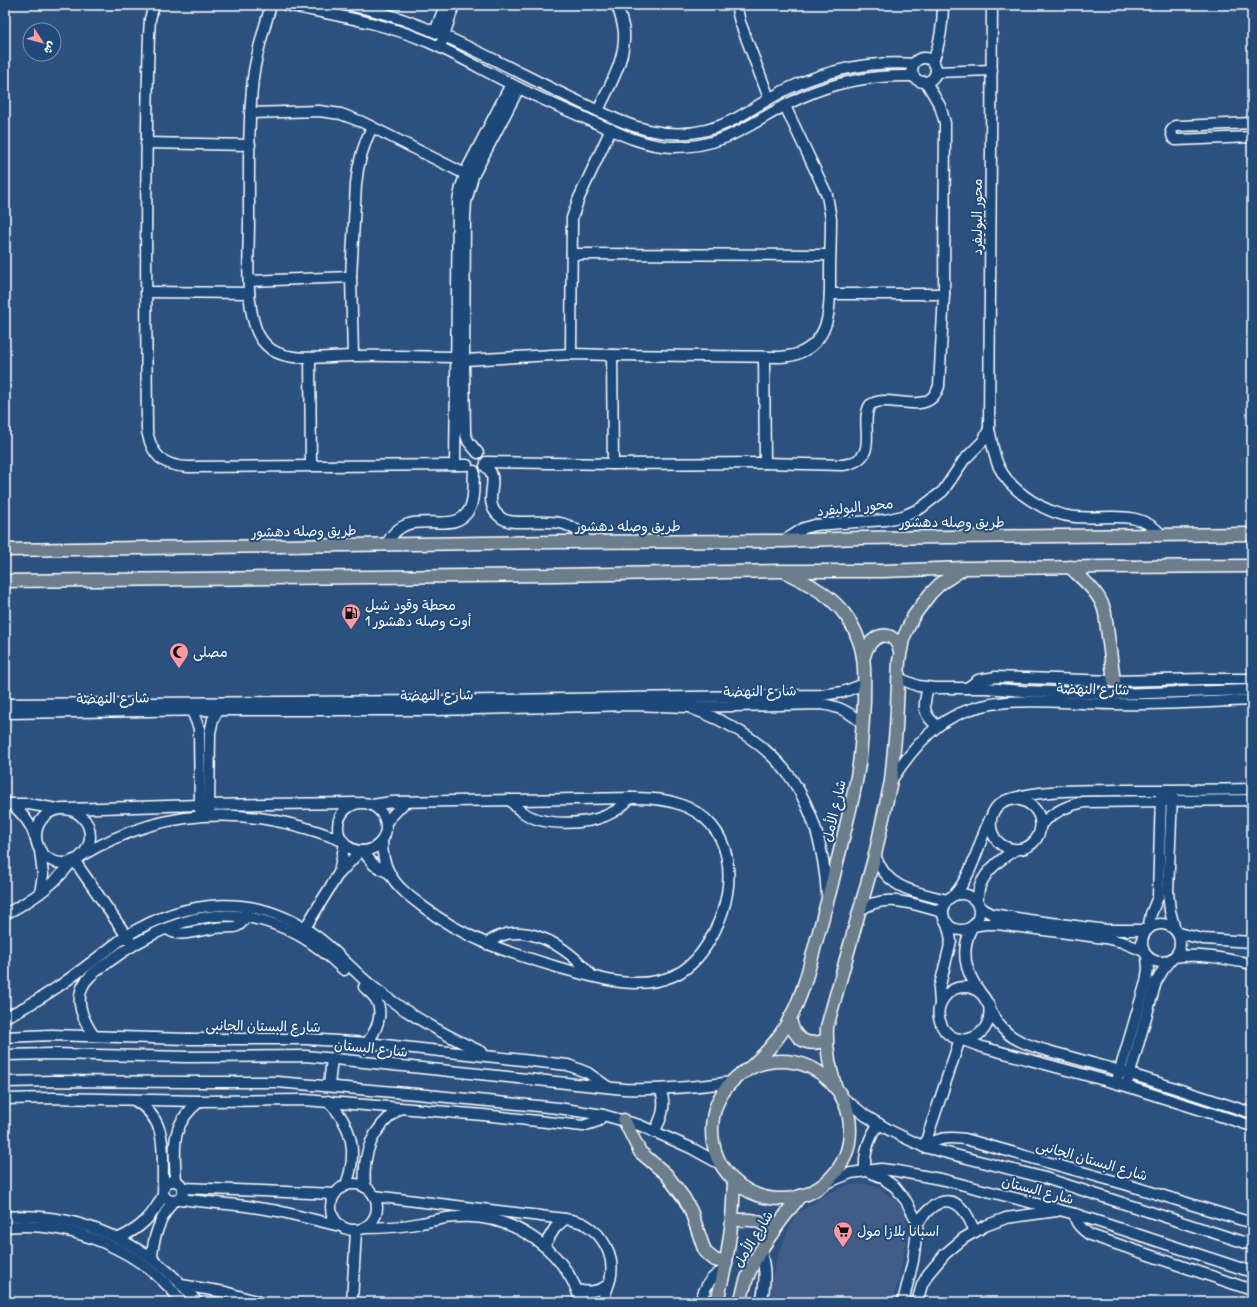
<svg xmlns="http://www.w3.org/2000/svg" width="1257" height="1307" font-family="'Patrick Hand','Playpen Sans Arabic',sans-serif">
  <rect width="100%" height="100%" fill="#2d517f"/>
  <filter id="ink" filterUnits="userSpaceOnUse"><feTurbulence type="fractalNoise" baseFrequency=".025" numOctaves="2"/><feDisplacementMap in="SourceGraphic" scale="8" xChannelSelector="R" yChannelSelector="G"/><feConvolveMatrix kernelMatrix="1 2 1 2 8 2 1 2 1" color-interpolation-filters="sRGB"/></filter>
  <g filter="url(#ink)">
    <polygon fill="#425c88" points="866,1184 880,1188 896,1201 906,1213 906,1238 901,1270 893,1302 766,1302 777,1258 788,1231 796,1214 823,1196 847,1185"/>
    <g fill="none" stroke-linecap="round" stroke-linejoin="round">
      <defs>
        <g id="minor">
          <path d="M154,5L150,19L149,35C145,167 146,299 147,431C152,456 163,466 188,467L467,465"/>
          <path d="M271,5C264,29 256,54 253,78C248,125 249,173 249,220C249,252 245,299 256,329C259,337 265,345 272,350C292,363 330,356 353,356C387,355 421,357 456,357"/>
          <path d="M286,5C333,15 381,22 426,41C458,55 488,73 519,88C541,99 564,109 587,119C614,131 641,146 672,147C729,148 754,119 802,97C837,81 876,75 913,76"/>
          <path d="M348,5C400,14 446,36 493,59C534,80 576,101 618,120C657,137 697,139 735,119C756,108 774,94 796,85C833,69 874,61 914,64"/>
          <polyline points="736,5 740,22 769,98"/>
          <path d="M992,5L989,429C992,441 993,455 999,467C1011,492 1048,515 1075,517C1108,520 1137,508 1162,535"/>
          <polyline points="435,32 445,5"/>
          <polyline points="442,42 454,5"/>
          <circle cx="924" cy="70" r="12"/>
          <path d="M933,62C940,43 943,25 943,5"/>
          <polyline points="936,72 992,70"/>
          <path d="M598,111C609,86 626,60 624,32C623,23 620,14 617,5"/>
          <polyline points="250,113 319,111 341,114 362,122 465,174"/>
          <polyline points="1252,123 1179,126 1175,126 1171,131 1173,138 1176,140 1252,137"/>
          <polyline points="146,143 250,145"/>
          <polyline points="572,254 830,255"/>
          <polyline points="249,281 351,277"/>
          <polyline points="146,292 249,293"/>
          <polyline points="830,294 944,294"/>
          <polyline points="571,354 572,218 579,198 611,129"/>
          <polyline points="612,355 613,464"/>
          <path d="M353,356L351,277L356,184C358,163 363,145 372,127"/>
          <polyline points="310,358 311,466"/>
          <polyline points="764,358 765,463"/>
          <path d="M464,360L571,354L612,355L781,357C786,356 792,356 797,354C832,341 830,306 830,275C830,256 831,238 831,219L827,195L785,106"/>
          <polyline points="478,453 468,441 465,432 464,360 465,216 466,202 473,176 519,88"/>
          <path d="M486,462L613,464L765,463L843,465C883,459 858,424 870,405C889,391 928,420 939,386L944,294L945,123L940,106L926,82"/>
          <polyline points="455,465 458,201 461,187 468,167 511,84"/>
          <path d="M485,466C487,468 490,470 491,473C497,485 483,502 499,516C505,522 514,522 522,522C549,522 570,517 588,542"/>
          <polyline points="784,541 804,528 815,525 885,520 903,516 921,508 943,491 964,460 983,441 989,429"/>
          <path d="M387,544C407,501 454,541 470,508C475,498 473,483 474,471"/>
          <polyline points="898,678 918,686 935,688 986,688 1023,691 1113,694 1252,690"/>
          <path d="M928,688C923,705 922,715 938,726"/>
          <polyline points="967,688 978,680 996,677 1114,681 1205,679 1252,679"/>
          <polyline points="5,704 437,701 821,695 843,692 864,684"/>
          <polyline points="192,705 192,711 199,728 200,810"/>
          <path d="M693,709C783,742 821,800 827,895"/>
          <path d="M5,713L218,710H438L632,705L688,707L821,704C838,706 850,712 863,724"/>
          <path d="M891,781C904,761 919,741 938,726C987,689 1056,704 1112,704C1159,705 1206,702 1252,700"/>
          <polyline points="1172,795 1168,892 1170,911 1175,929"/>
          <path d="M1015,799C1053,804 1045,852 1014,849C987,847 982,809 1007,800C1041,789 1080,791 1116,790C1161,790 1207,790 1252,789"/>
          <path d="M510,800C514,805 518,810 524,813C543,826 584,825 605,816C615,812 623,806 630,798"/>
          <circle cx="362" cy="827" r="24"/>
          <polyline points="5,804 29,804 57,809"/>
          <path d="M11,804C22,813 31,823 35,837"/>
          <path d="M372,805L392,802L634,798C649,798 665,799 679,804C735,823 738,884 715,930C706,949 694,967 673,976C635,992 594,977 557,967C506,952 465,939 422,906C410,897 397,887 390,874C384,864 382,852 382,841"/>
          <circle cx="63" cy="836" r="27"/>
          <polyline points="67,809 200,805 356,803"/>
          <polyline points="209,811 210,733 213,719 218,710"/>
          <polyline points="386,822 405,802"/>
          <path d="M1041,824C1054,812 1067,805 1084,802L1252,800"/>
          <polyline points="40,851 43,875 40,893"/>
          <polyline points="363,851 374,865 389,873"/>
          <path d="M875,855C887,890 916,892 947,900"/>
          <path d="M81,856C165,805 254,805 343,841"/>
          <polyline points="74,860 130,941"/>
          <polyline points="339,872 345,843"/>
          <circle cx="961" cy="912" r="18"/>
          <path d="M955,894C973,873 978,844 990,819"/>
          <path d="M978,903C975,879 997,861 1015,850"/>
          <polyline points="979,905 983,909 992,914 1029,920 1106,930 1146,930"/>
          <path d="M859,911C885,891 915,905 943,912"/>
          <path d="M5,914C31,901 55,885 72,861"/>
          <circle cx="1161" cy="943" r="19"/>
          <polyline points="973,926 985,924 997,924 1105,938 1122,942 1144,951"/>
          <path d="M972,927C960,950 965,972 980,992"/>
          <polyline points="305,928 337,876 360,851"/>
          <path d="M167,929C181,938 194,931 210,929C218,927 226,927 235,927C243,924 244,919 246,911"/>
          <polyline points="1148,929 1151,914 1158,897 1161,796"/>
          <polyline points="1178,933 1203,939 1252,942"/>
          <path d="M486,944C521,916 569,947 592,976"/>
          <path d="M1174,957C1201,953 1226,959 1252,964"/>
          <path d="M364,987C368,991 372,994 375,998C385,1013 376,1031 367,1043"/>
          <polyline points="940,1004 939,989 951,941 950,935 947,923"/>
          <path d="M989,1005C995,1042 949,1052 940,1021C934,1005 948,987 964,987C986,987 988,1008 997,1022C1003,1030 1011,1037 1020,1041C1030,1046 1041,1049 1052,1052C1071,1057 1091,1063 1110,1068C1158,1082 1205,1098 1252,1113"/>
          <path d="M5,1017C50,997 87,965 126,936C187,898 257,892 316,936C337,951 353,971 373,987C406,1013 444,1035 482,1052"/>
          <path d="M94,1036C85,1023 75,1005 82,988C86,977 98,970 107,963C147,933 196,909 247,917C288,924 315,943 344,970"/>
          <polyline points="5,1037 51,1035 187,1039 307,1039 367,1043 568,1065 588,1073 608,1087"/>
          <path d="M5,1055L53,1054L187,1057L306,1056L624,1089C660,1090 697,1087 732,1082"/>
          <polyline points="1118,1077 1146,982 1148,969 1147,956"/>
          <polyline points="1128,1080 1156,982 1163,970 1172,959"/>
          <polyline points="5,1082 52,1081 187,1082 277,1082 417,1094 558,1108 603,1115 639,1125 691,1148 722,1165"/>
          <polyline points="329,1085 332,1058"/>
          <polyline points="842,1097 866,1116 891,1131 924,1147 1045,1178 1252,1245"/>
          <polyline points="5,1099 52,1098 200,1101 305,1100 483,1115 583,1126 598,1121 603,1115"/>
          <path d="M134,1100C169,1120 162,1151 163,1186"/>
          <path d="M328,1101C353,1126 358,1153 346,1185"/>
          <path d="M879,1124C868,1138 864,1152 865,1170L881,1177L895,1187L906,1201L918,1223L913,1261L903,1302"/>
          <path d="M654,1132C662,1118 667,1105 660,1089"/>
          <polyline points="924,1147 960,1039 982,1047 1126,1086 1252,1126"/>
          <path d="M924,1147C940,1137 947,1137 965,1139L1128,1185L1252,1223"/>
          <circle cx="173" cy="1191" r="10"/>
          <path d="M176,1181C174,1147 170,1124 200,1101"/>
          <circle cx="354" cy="1207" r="23"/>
          <path d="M365,1187C362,1152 372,1129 400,1108"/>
          <polyline points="183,1188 335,1194"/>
          <polyline points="815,1189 826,1183 851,1173 881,1169 897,1171 945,1180 1075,1214 1252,1272"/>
          <path d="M374,1196L565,1219C572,1220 580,1221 586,1225C603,1235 614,1255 611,1275C610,1284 605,1293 602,1302"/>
          <polyline points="179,1199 246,1206 278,1211 340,1226"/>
          <path d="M1075,1214C1074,1223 1083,1230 1090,1235L1252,1290"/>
          <path d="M5,1217C80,1211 150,1244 197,1302"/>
          <path d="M918,1223C929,1206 948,1190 965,1212C969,1218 972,1225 975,1232"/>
          <path d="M5,1227C70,1220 142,1250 182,1302"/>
          <path d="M364,1228C383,1228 402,1227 421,1223C433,1221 445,1217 457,1217C512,1213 565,1249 581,1302"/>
          <path d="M119,1238C140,1229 153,1216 163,1195"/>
          <polyline points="544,1246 555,1228 565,1219"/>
          <path d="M761,1252C766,1269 766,1284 761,1302"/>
          <path d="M152,1258C153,1236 160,1220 172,1202"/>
          <polyline points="181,1285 225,1292 259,1302"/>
          <path d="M577,1290C589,1293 598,1292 608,1285"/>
          <polyline points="352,1302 356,1231"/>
          <path d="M700,1302C705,1287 710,1276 725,1270"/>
          <polyline points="917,1302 922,1285 928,1274 945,1254 964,1238 985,1226 1006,1218 1057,1211"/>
        </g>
        <g id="major">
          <polyline points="5,550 555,542 784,541 859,538 1252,534"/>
          <path d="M1070,567C1084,581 1101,593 1105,613L1114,681"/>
          <polyline points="5,581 555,575 782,571 884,571 964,568 1252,566"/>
          <path d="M864,657C868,635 893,625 900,651"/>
          <path d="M790,1018C793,1038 806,1048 826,1040"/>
          <circle cx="781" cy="1130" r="69"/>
          <path d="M746,1071C763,1056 779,1040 790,1018C804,993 810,963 818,935C827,904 835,873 842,842C849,813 857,785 860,756C862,738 863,719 864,701C864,681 866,661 859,641C847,605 819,588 787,573"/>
          <path d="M836,1088C829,1067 826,1048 827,1027L875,855L891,781L896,728L899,661L903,639L913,617L930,594L940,584L963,569"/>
          <polyline points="624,1120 640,1152 666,1174 684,1198 691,1211 705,1252 715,1260 726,1263"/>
          <path d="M732,1221C750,1218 759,1219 774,1232"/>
          <polyline points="717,1302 726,1263 732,1221 734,1182"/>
          <path d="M740,1302C742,1295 744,1288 746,1281C756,1251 781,1221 800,1196"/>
        </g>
      </defs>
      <use href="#minor" stroke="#fff" stroke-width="13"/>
      <use href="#major" stroke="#fff" stroke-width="15"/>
      <use href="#minor" stroke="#1f4a7a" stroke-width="10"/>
      <use href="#major" stroke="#6c7d8c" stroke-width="12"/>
    </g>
  </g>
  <defs>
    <symbol id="fuel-pin" viewBox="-11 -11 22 30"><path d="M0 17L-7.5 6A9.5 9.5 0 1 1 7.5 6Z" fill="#ff9aa2" stroke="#1f4a7a"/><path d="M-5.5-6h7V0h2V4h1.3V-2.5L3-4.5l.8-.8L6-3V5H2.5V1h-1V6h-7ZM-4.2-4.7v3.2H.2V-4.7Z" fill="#111"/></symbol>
    <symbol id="mosque-pin" viewBox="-11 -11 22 30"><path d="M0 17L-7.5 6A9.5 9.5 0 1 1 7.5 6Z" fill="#ff9aa2" stroke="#1f4a7a"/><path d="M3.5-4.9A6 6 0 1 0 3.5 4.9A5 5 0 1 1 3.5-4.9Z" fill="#111"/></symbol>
    <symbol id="supermarket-pin" viewBox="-11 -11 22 30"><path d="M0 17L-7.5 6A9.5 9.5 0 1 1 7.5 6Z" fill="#ff9aa2" stroke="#1f4a7a"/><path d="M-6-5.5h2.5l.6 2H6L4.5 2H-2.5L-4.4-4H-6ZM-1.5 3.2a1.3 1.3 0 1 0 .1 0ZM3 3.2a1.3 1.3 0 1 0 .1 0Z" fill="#111"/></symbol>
  </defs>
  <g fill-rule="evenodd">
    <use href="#fuel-pin" x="340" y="602" width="22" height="30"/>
    <use href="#mosque-pin" x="168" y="641" width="22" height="30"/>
    <use href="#supermarket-pin" x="832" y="1220" width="22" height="30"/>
  </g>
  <g text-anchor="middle" stroke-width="4" stroke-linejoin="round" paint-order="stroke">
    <g font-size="14" fill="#fff" stroke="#1f4a7a">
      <text transform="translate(977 217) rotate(-90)" y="5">محور البوليفرد</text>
      <text transform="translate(855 507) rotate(-6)" y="5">محور البوليفرد</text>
      <text x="952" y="527">طريق وصله دهشور</text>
      <text x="628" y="531">طريق وصله دهشور</text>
      <text transform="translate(304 531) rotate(-1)" y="5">طريق وصله دهشور</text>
      <text transform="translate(1093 689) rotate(1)" y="5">شارع النهضة</text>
      <text transform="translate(760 691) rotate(-1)" y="5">شارع النهضة</text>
      <text transform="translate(437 695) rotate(-1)" y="5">شارع النهضة</text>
      <text transform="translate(113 698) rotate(-1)" y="5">شارع النهضة</text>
      <text transform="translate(834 811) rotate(-77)" y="5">شارع الأمل</text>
      <text transform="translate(263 1026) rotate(1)" y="5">شارع البستان الجانبى</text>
      <text transform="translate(371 1048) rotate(6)" y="5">شارع البستان</text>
      <text transform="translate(1092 1160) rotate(16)" y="5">شارع البستان الجانبى</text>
      <text transform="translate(1038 1190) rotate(15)" y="5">شارع البستان</text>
      <text transform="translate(753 1239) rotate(-59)" y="5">شارع الأمل</text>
    </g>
    <g font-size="14" fill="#fff" stroke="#1f4a7a" text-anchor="start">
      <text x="365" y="610">محطة وقود شيل<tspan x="365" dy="16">أوت وصله دهشور 1</tspan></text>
      <text x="193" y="657">مصلى</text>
      <text x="857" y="1236">اسبانا بلازا مول</text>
    </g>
  </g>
  <rect width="1257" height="1307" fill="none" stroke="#1f4a7a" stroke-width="20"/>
  <rect x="10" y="10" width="1237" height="1287" fill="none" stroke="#fff" stroke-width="1.5" filter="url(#ink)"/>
  <g transform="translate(42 42) rotate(126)"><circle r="19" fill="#1f4a7a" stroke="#7992af"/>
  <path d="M0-3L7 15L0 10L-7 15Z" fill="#ff9aa2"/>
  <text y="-6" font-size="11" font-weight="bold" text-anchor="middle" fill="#ffffff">ش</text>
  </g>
</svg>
